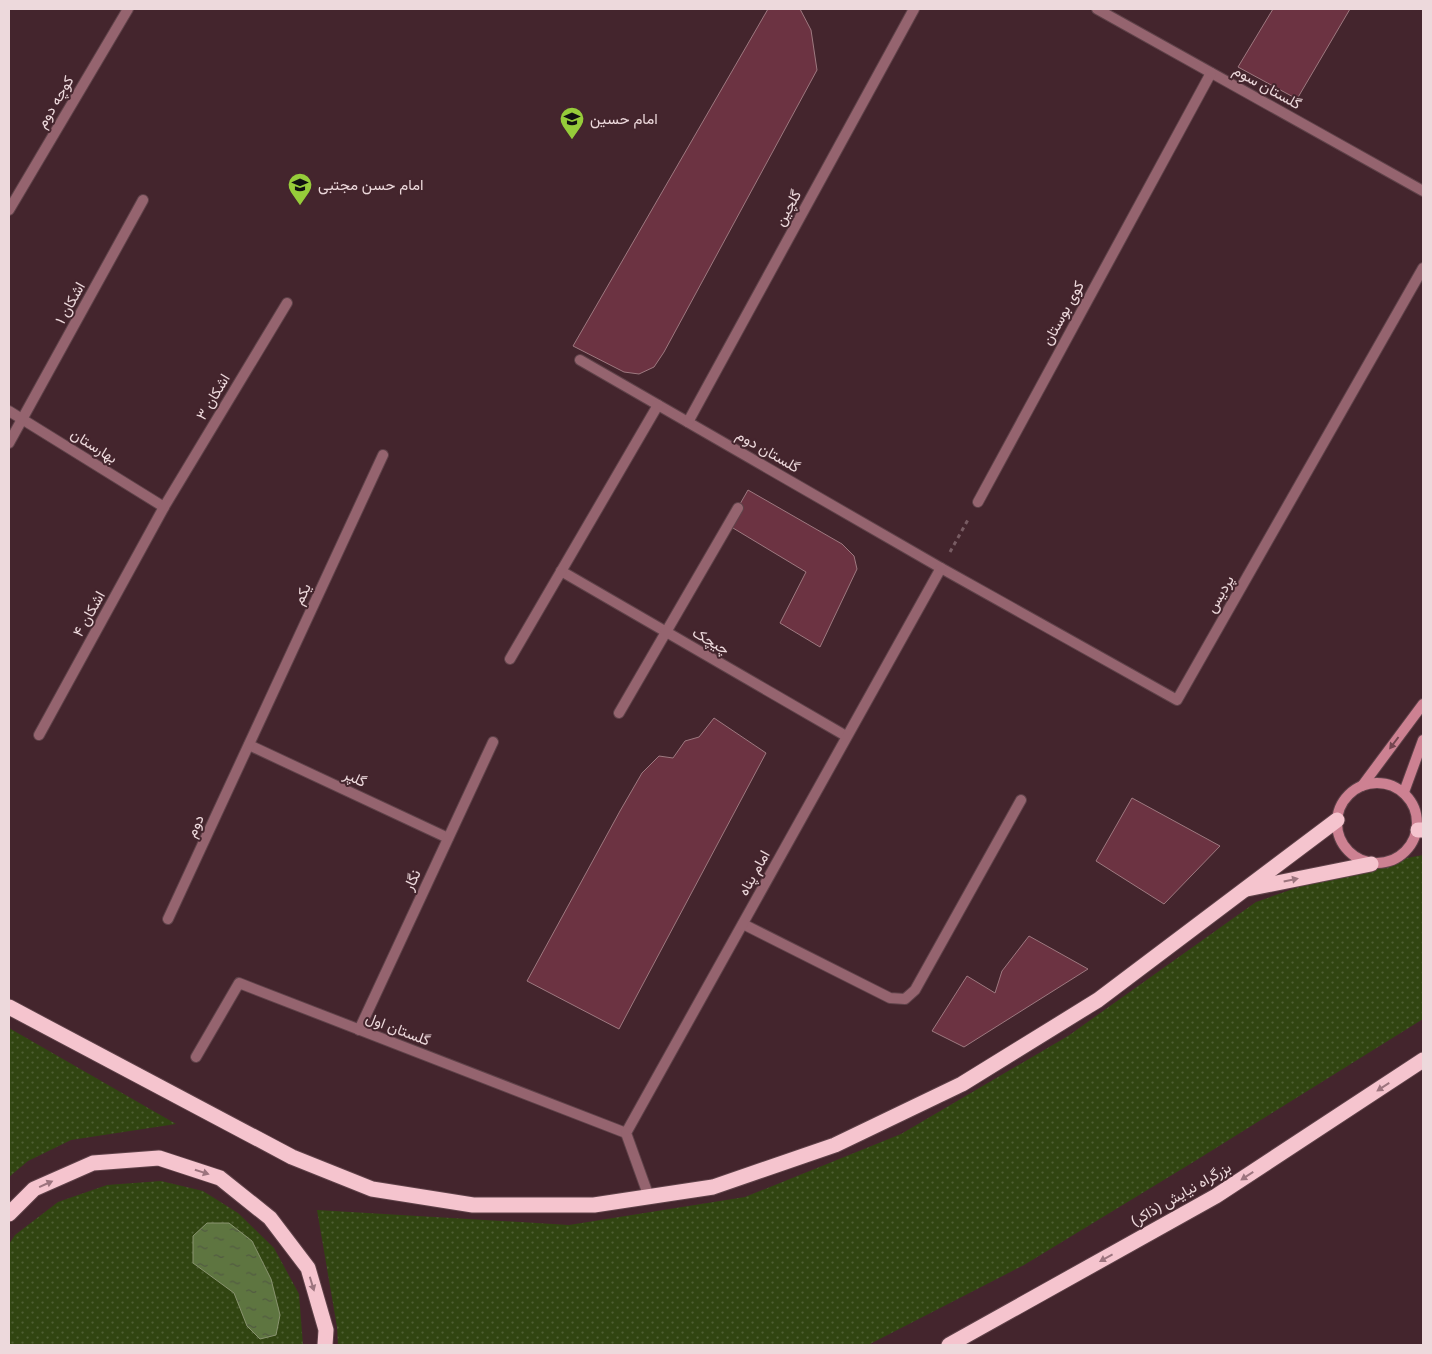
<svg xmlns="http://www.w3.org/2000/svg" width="1432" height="1354" font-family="'Noto Sans',Vazirmatn,sans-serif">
  <defs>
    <pattern id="grass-dots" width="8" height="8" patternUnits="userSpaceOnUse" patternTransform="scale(1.25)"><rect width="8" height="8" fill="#314511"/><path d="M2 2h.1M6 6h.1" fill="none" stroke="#4f5f33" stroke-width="1.8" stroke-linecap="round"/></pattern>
    <pattern id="water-ripples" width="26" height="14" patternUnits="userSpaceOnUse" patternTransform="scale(1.25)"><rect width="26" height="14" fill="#5e7540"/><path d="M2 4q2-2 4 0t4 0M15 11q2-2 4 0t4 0" fill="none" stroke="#525b41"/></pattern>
  </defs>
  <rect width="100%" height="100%" fill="#44252d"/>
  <g fill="url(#grass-dots)">
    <polygon points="1423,855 1423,1019 1195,1161 1024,1265 868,1345 338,1345 337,1327 317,1210 569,1225 745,1197 901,1134 1068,1036 1256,902 1353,868"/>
    <polygon points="9,1028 176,1124 71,1140 28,1161 9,1177"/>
    <polygon points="161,1181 203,1191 238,1213 274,1248 299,1294 303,1345 9,1345 9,1244 15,1235 58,1202 107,1185"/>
  </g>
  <polygon fill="url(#water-ripples)" stroke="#89936f" points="207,1223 229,1223 252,1241 271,1279 280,1315 276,1335 260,1339 247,1326 234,1293 193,1263 193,1236"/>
  <g fill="#6c3342" stroke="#9e7980">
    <polygon points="768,9 800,9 811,30 817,70 664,352 654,367 639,374 624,372 573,346"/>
    <polygon points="1273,9 1350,9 1297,99 1238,67"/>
    <polygon points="748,490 842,544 854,556 857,569 820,647 780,623 806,572 728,525"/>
    <polygon points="714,718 766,753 619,1029 527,981 620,811 642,773 659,756 673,758 685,741 699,737"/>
    <polygon points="1132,798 1220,846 1164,904 1096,861"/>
    <polygon points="1029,936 1088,969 964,1047 932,1031 967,976 995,993 1002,971"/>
  </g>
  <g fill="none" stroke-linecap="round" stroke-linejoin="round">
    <defs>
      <g id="street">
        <polyline points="1097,9 1423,191"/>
        <polyline points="9,210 128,9"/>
        <polyline points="580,360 941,568 1177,700 1423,268"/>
        <polyline points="9,411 164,507"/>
        <polyline points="688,422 914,9"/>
        <polyline points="9,443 143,200"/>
        <polyline points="978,502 1211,73"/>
        <polyline points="561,571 846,736"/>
        <polyline points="510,659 658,405"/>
        <polyline points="619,713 738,508"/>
        <polyline points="39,735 164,507 287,303"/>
        <polyline points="249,745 448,838"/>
        <polyline points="168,919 383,455"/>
        <polyline points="743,924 890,998 905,999 915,990 1021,800"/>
        <polyline points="359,1030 493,742"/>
        <polyline points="196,1057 239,983 626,1133"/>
        <polyline points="649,1197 626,1133 941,568"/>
      </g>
      <g id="secondary">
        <circle cx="1377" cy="823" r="40"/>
        <polyline points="1362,786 1423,704"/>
        <polyline points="1404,792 1423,740"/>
      </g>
      <g id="highway">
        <polyline points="1418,830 1423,830"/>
        <polyline points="1247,889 1371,864"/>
        <polyline points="9,1007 292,1157 372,1189 473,1205 594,1205 713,1187 835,1145 962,1084 1098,1000 1337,820"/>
        <polyline points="9,1214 34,1189 93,1163 159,1158 220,1178 270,1218 308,1268 326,1330 325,1345"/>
        <polyline points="949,1345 1216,1196 1423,1060"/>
      </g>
    </defs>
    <use href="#street" stroke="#5f4249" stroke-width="12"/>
    <use href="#secondary" stroke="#5f4249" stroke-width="12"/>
    <use href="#highway" stroke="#5f4249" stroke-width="17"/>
    <polyline stroke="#785c63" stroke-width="3" stroke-dasharray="4 4" stroke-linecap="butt" points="950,552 969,518"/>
    <use href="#street" stroke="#95646f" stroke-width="10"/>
    <use href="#secondary" stroke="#cd8192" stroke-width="10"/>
    <use href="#highway" stroke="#f5c4ce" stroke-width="15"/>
  </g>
  <defs><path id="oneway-solid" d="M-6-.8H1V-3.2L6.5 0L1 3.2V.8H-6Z" transform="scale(1.25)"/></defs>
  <use fill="#744550" href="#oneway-solid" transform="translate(1394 743) rotate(127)"/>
  <g fill="#9c747e">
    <use href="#oneway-solid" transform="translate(1291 880) rotate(-12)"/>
    <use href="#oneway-solid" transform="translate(1383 1087) rotate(147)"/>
    <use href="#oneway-solid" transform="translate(202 1172) rotate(18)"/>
    <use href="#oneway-solid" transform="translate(1247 1176) rotate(147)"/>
    <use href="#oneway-solid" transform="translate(46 1184) rotate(-24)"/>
    <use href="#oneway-solid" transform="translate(1106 1258) rotate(151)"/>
    <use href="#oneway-solid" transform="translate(312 1284) rotate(73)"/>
  </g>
  <defs>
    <symbol id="school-pin" viewBox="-11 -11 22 30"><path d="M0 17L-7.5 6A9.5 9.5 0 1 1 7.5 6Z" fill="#96cc3a" stroke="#44252d"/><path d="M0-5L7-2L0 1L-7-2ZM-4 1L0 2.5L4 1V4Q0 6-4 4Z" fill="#111"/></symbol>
  </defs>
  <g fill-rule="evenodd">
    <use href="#school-pin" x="558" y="105" width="28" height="38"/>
    <use href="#school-pin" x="286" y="171" width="28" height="38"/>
  </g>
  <g text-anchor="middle" stroke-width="4" stroke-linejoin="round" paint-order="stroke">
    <g font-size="15" fill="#edd9dc" stroke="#44252d">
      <text transform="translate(1267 87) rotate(29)" y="5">گلستان سوم</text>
      <text transform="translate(55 102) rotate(-59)" y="5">کوچه دوم</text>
      <text transform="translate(788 208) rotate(-61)" y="5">گلچین</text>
      <text transform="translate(70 303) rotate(-61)" y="5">اشکان ۱</text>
      <text transform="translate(1063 313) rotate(-61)" y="5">کوی بوستان</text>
      <text transform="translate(213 397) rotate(-59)" y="5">اشکان ۳</text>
      <text transform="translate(94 446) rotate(32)" y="5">بهارستان</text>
      <text transform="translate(768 451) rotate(30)" y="5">گلستان دوم</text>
      <text transform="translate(302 594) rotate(-65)" y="5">یکم</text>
      <text transform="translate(1220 594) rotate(-60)" y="5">پردیس</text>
      <text transform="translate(89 614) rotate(-61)" y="5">اشکان ۴</text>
      <text transform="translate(711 641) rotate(30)" y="5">چیچک</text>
      <text transform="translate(355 778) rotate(25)" y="5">گلپر</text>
      <text transform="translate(195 826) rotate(-65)" y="5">دوم</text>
      <text transform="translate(754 873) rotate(-61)" y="5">امام پناه</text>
      <text transform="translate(412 880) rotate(-65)" y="5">نگار</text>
      <text transform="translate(398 1029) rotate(21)" y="5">گلستان اول</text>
      <text transform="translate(1181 1194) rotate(-30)" y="5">بزرگراه نیایش (ذاکر)</text>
    </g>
    <g font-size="15" fill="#edd9dc" stroke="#44252d" text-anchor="start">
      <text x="590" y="124">امام حسین</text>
      <text x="318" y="190">امام حسن مجتبی</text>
    </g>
  </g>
  <rect width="1432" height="1354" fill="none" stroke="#edd9dc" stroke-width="20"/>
</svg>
